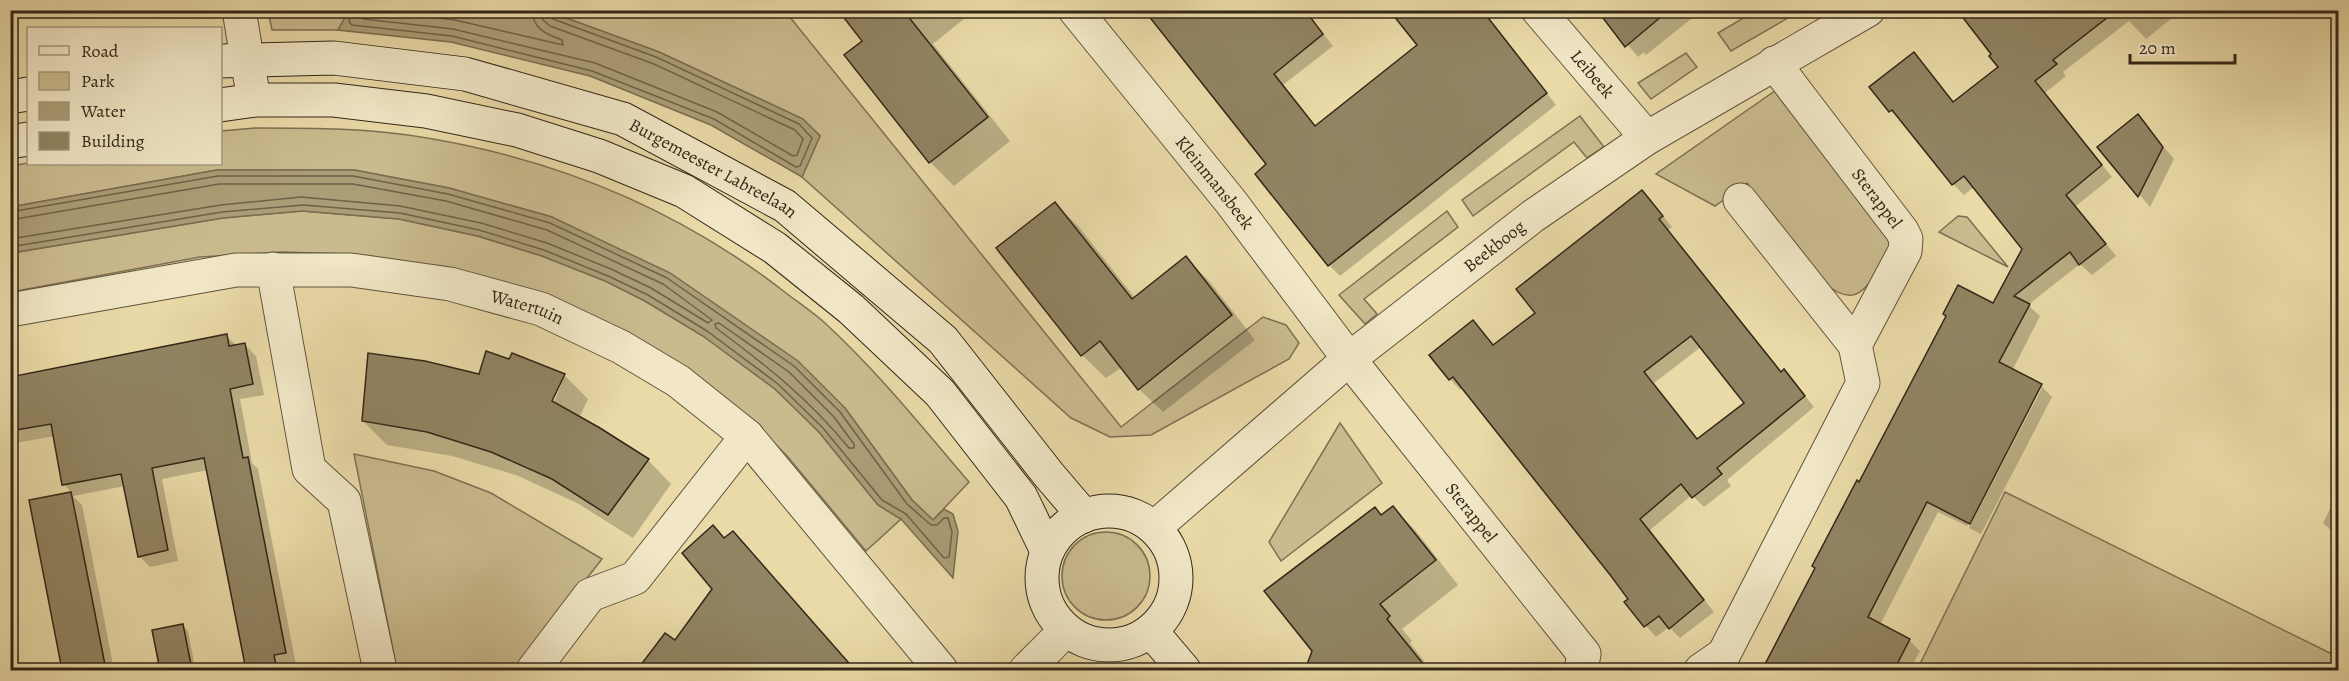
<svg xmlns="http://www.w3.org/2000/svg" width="2349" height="681" font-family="Alegreya,serif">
  <rect width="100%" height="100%" fill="#e9daa7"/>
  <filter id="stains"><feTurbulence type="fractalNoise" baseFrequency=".00333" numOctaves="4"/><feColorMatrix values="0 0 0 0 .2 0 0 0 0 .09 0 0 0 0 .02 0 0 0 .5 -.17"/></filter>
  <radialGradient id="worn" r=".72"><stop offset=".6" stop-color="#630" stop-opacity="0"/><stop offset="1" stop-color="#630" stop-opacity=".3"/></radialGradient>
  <g fill="#cabb8f" stroke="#7e7054" stroke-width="1.5">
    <polygon points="268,11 349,11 338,30 272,30"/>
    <polygon points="547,11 785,11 1121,427 1263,317 1286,325 1299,343 1289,359 1151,435 1110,437 1071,418 802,177 820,136 803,119 659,52"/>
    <polygon points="1755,11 1800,11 1731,51 1718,33"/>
    <polygon points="1686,53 1697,67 1651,99 1638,83"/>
    <path d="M1779,88L1883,230C1885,234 1888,239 1889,243C1889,253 1882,265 1877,273C1860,298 1849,303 1824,283L1747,183L1715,206L1656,174Z"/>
    <polygon points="1580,116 1604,147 1587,158 1574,142 1473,216 1462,200"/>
    <path d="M255,128C313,128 371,128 427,138C559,160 681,211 786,293C799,303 814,313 826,324C878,372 923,428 969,482L933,520L912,500L845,408L552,217L449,188L354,170H217L11,207V166L28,163L220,164L221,131Z"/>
    <polygon points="302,211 399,219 477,236 542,256 606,281 645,301 703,336 775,389 819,432 878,505 901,519 866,551 788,457 748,417 682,368 350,254 282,252 200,257 11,292 11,253 223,218"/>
    <polygon points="1447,211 1458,227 1364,299 1377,314 1365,324 1339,295"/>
    <polygon points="1958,216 1967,217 2008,267 1939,232"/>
    <polygon points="1340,423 1382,483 1281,561 1269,542"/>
    <polygon points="354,454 434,471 491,493 602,559 515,670 397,670"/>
    <polygon points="2005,492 2338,657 2338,670 1917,670"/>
    <circle cx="1106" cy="576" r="44"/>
  </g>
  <g fill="#ab9d76" stroke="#7b6d50" stroke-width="1.5">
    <polygon points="349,10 547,11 659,52 803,119 820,136 802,177 711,125 590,76 451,42 338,30"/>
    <polygon points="217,170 354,170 449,188 552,217 670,273 798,361 845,408 912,500 933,520 944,509 953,514 958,531 953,578 901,519 878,505 819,432 775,389 703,336 645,301 605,281 542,256 478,236 399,219 302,211 223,218 11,253 11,207"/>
  </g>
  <g fill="#0003" fill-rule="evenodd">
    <polygon points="840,10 975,10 933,44 1010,141 954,186 930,162 864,41"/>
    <polygon points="1146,10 1305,10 1333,46 1283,85 1316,127 1485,13 1556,105 1340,276 1329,265 1268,165"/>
    <polygon points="1599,10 1714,10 1706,16 1701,11 1646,55 1644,52 1638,57"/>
    <polygon points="2004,10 2182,10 2146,39 2129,21 2063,72 2066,76 2045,93 2112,177 2076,206 2116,256 2092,275 2080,264 2028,305 2040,316 2012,371 2041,386 2052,397 1981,534 1969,528 2042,388 2039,388 1967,526 1938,512 1880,625 1909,640 1920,651 1910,670 1764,670 1860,483 1993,305 2024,249 1974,187 1964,195 1953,184 1903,122 1891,111 1871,88 1914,54 1955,103 2000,67"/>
    <polygon points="2137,116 2174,159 2150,207 2099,147"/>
    <path d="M1652,202L1672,227L1668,230L1782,373L1784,371L1794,382L1814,407L1727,480L1731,486L1704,507L1692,495L1650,530L1714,612L1680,638L1669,627L1656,637L1646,626L1626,602L1630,599L1463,388L1460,390L1450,379L1473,322L1494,346L1537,314ZM1701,347L1746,403L1699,440L1654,383Z"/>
    <polygon points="1055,204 1079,227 1135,298 1186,258 1210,282 1255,340 1163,412 1139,389 1122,367 1106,378 1082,355"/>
    <polygon points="226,336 237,346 245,345 256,356 264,395 240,399 252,463 258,469 297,670 246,670 208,470 162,479 178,561 150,567 139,556 125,486 73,496 82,505 114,670 64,670 31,501 72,493 64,484 55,436 10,444 10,378"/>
    <path d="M564,375L588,399L579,418L648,460L671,484L633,538L577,503L516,475L452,456L387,445L363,421L480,376ZM558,385H561L551,409L548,408Z"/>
    <polygon points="2338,493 2338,537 2323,523"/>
    <polygon points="1393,508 1416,531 1458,585 1402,629 1412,641 1410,643 1431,670 1307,670 1313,651 1382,516"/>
    <polygon points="725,540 744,544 854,670 639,670 665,635 675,643 714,589"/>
    <polygon points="182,626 188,631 195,667 164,670 161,667"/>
  </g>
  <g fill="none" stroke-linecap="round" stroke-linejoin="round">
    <g stroke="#6e6247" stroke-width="1.5">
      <polyline points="353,10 349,22 352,25 452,36 592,71 714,119 796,167 800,166 812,138 799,124 656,57 553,19 549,15 548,10"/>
      <polyline points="361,10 361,17 363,19 453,29 595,63 717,112 793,156 797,155 803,139 795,130 654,64 550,26 543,20 541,10"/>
      <path d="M371,10L455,20L563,45L562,40C547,34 533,30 532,10"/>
      <polyline points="10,212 218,176 353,176 448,194 550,223 667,278 794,366 840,412 907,504 931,525 937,525 944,518 948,518 952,532 949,557 944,558 906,514 882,500 823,428 778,384 707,331 648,295 608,276 544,250 479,230 400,213 303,205 222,212 10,247"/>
      <polyline points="10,220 219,184 353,184 446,201 547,230 663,284 712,320 708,323 651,288 611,269 547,243 481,223 400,206 301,197 221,205 10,239"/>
      <path d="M719,323L789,372L834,417L854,444V448H849C808,398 767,366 716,328L715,324Z"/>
    </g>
  </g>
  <g fill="#918462" stroke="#322618" stroke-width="1.5" fill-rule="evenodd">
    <polygon points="838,10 903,10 988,117 929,163 844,55 862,41"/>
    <polygon points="1144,10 1305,10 1323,34 1274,74 1315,126 1417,45 1389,10 1482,10 1547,93 1328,266 1255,174 1266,164"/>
    <polygon points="1597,10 1669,10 1625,47"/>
    <polygon points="1957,10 2117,10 2053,60 2057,64 2035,81 2102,165 2066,195 2106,244 2079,265 2070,252 2014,296 2030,304 1999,362 2042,384 1970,524 1927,502 1868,617 1910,639 1894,670 1762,670 1815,568 1812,566 1857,480 1859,482 1946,316 1943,314 1958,285 1993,303 2022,249 1964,176 1952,185 1892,110 1889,112 1869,87 1914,52 1953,102 1998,67 1989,56 1991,54"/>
    <polygon points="2138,114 2163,147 2138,197 2097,147"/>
    <path d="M1642,190L1663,216L1659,219L1781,372L1784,369L1805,396L1717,468L1722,474L1692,498L1681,484L1640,519L1704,600L1669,629L1659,616L1644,627L1624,602L1628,599L1611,576L1453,377L1449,380L1429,355L1473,320L1493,345L1535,313L1516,289ZM1691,336L1744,403L1697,439L1644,372Z"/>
    <polygon points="1055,202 1132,299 1186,256 1232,315 1138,390 1100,341 1081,356 996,248"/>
    <polygon points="227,334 229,346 245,343 253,384 230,389 243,458 248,457 286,653 274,655 277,670 246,670 204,458 152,468 168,550 138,557 121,474 62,485 51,424 10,431 10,377"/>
    <polygon points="486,351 509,359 512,353 565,374 552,401 600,428 649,459 608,515 552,479 491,452 427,432 362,421 368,353 425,361 479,374"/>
    <polygon points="71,492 79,532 106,670 62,670 29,500"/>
    <polygon points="1393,506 1436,560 1380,604 1390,616 1387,619 1428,670 1305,670 1312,651 1264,591 1375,507 1381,515"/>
    <polygon points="713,525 724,538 733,531 855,670 637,670 665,633 675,640 712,589 682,553"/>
    <polygon points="183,624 192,670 160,670 152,630"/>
  </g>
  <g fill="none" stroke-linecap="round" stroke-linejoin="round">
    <defs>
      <g id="street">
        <polyline points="239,10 254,100"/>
        <path id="s1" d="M1075,10L1231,202L1349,359L1584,654L1581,670"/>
        <path id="s2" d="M1538,10L1647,138"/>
        <path id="s3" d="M1774,63L1902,231L1906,239L1905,251L1855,345"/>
        <polyline points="273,269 309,469 344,501 380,670"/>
        <path id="s4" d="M10,310L236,270H351L450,284L541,309L621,347L678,381L747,436L941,670"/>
        <path id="s5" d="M1154,528L1349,359L1533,216L1647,138L1868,10"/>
        <polyline points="533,670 590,595 635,578 747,436"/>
        <polyline points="1026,670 1066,630"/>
        <polyline points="1701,670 1724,654 1863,383 1855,345 1740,200"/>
      </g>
      <g id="secondary">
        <path id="s6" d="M220,61L334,58L465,74L623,119L785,206L943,340L1049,475L1084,516"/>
        <polyline points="10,97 28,94"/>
        <polyline points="220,105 254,100 334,100 426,111 517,130 599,156 684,191 775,248 851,309 940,393 1021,497 1047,551"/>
        <polyline points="10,142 28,139"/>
        <circle cx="1109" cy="578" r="67"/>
        <polyline points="1151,631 1184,670"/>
      </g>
    </defs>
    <use href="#street" stroke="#60533c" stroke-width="35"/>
    <use href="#secondary" stroke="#322618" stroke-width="35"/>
    <use href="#street" stroke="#f1e7c6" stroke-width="33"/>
    <use href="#secondary" stroke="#f1e7c6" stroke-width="33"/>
  </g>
  <g text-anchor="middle" stroke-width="5" stroke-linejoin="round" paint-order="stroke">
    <g font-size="18" fill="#322618" stroke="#f1e7c6">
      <text dy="6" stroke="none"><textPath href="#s2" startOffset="84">Leibeek</textPath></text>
      <text dy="6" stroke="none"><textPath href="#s6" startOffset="513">Burgemeester Labreelaan</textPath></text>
      <text dy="6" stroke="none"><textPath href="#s1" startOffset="222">Kleinmansbeek</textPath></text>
      <text dy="6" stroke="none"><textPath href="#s3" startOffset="170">Sterappel</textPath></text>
      <text dy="6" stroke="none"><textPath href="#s5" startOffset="442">Beekboog</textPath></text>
      <text dy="6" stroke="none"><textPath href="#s4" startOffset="525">Watertuin</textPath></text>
      <text dy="6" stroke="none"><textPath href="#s1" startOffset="640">Sterappel</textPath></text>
    </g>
  </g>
  <rect width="2349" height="681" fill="none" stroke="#e9daa7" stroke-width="36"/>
  <rect x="12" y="12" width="2325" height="657" fill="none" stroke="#322618" stroke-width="3"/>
  <rect x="18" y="18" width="2313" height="645" fill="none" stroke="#322618" stroke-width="1.5"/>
  <rect x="27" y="27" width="195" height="138" fill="#f1e7c6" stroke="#a59a80" stroke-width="1.5"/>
  <rect x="39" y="46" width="30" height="9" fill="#f1e7c6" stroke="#a59a80" stroke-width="1.5"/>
  <text x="81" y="57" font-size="18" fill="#322618">Road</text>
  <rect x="39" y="72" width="30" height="18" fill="#cabb8f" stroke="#a59a80" stroke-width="1.5"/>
  <text x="81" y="87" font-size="18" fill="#322618">Park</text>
  <rect x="39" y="102" width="30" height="18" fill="#ab9d76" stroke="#a59a80" stroke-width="1.5"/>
  <text x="81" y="117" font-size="18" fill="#322618">Water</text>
  <rect x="39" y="132" width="30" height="18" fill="#918462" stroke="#a59a80" stroke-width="1.5"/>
  <text x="81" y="147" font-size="18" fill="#322618">Building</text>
  <path d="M2130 54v9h105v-9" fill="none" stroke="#322618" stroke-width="3"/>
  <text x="2139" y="54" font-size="18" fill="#322618" stroke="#f1e7c6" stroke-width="4.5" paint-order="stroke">20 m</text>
  <rect width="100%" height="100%" filter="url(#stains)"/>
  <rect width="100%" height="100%" fill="url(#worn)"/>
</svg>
